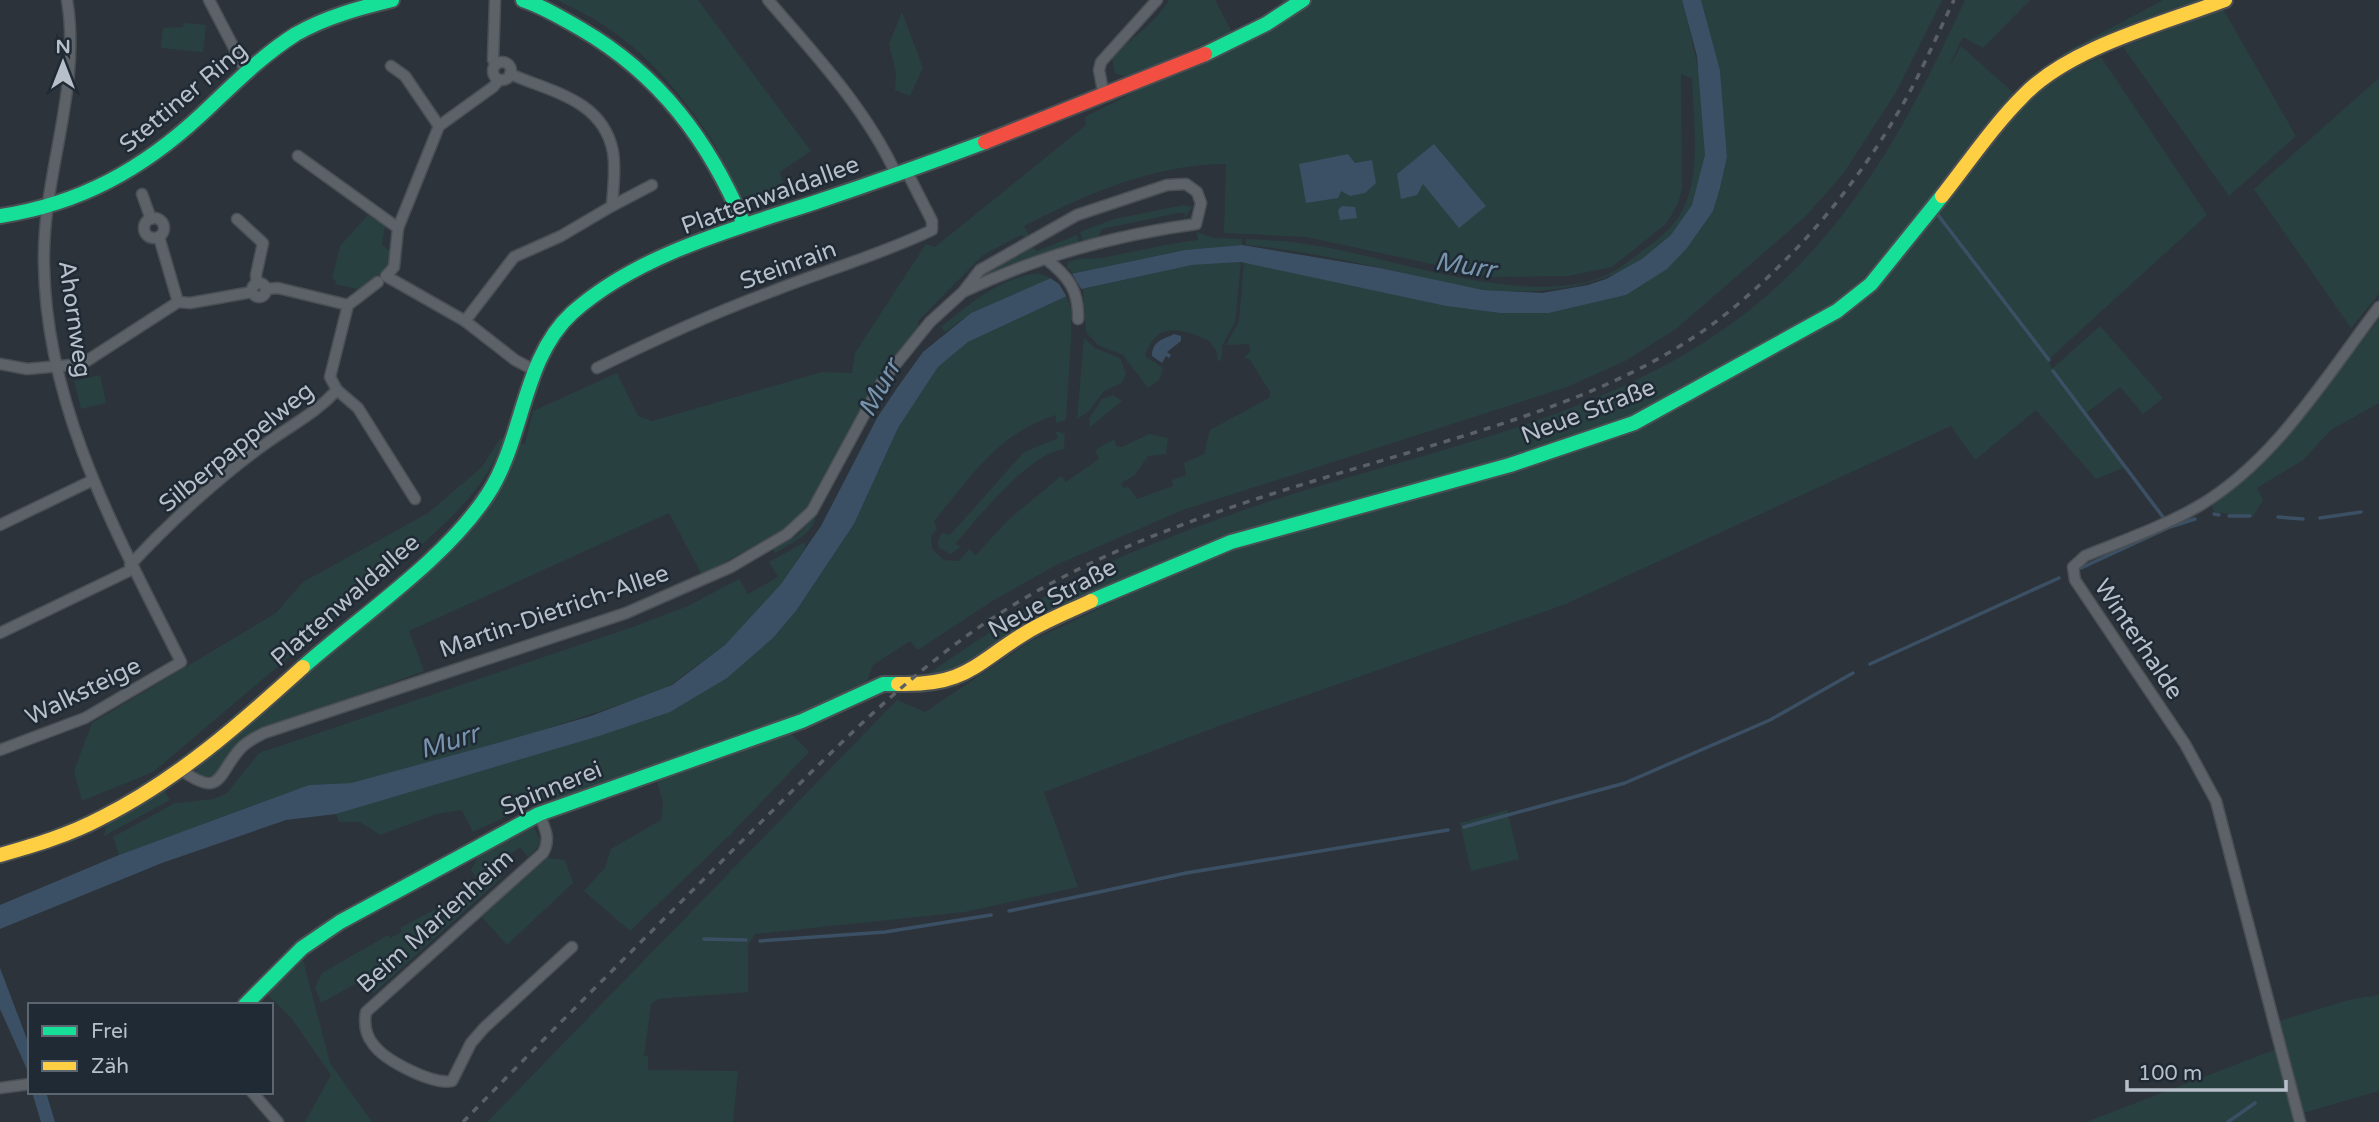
<svg xmlns="http://www.w3.org/2000/svg" width="2379" height="1122" font-family="'Varela Round',sans-serif">
  <rect width="100%" height="100%" fill="#2c333a"/>
  <g fill="#294041">
    <path d="M557,0H698L811,151L780,172L787,199C773,202 757,210 746,200C728,184 724,158 711,139C684,98 651,57 609,29C593,17 574,9 557,0Z"/>
    <path d="M1169,0H1215L1232,32L1127,77L1115,73L1112,59C1130,37 1155,25 1169,0Z"/>
    <path d="M1281,0H1682C1694,45 1712,122 1704,168C1686,271 1575,299 1486,290C1451,287 1417,276 1382,268C1338,259 1291,249 1246,245V239C1272,240 1299,242 1325,247C1403,262 1510,300 1587,282C1608,277 1626,264 1642,251C1660,238 1676,226 1685,205C1701,168 1693,118 1692,78L1681,74L1682,188L1678,204L1666,224L1612,267L1568,276L1492,277L1306,237L1224,233L1226,164C1155,164 1086,194 1024,226L1029,235L1025,237L1021,235L983,255L918,321V327L872,392L807,510L784,529L702,575L669,513L409,631L424,671L247,735L216,775L202,777L196,772L199,762L464,534C489,506 506,479 519,444H525L533,411L617,373L638,416L652,421L822,372L852,373L855,353L926,244L935,247L1086,125L1085,117L1288,15Z"/>
    <path d="M1701,0H1942L1895,94L1843,174L1805,217L1676,329L1625,361L1567,387L1183,510L1056,565L994,600L918,650L910,641L873,665L867,681L796,716L558,802L554,794L473,832L462,810L437,814L380,835L360,822H339L336,814L527,757L773,638L796,611L854,524L898,428L938,367L968,342L1067,296L1071,310V338L1066,420L1056,423V415C995,435 974,474 934,521L937,529L931,536L932,549L944,560L959,561L969,549L976,555L1008,520L1061,476L1066,482L1099,459L1095,450L1115,439L1116,446L1122,447L1149,434L1168,438L1166,454L1148,456L1135,475L1121,483L1123,488L1129,487L1137,499L1173,486L1172,480L1186,475L1184,463L1204,454L1210,430L1269,398L1270,392L1250,360L1244,357L1250,352L1249,344L1226,345L1239,321L1244,262L1446,306L1500,313H1549L1626,295L1712,211L1720,188L1727,157L1720,70Z"/>
    <path d="M1965,0H2030L1983,48L1963,37L1948,69L1961,46L2016,95L1924,208L1864,277L1832,306L1635,419L1505,462L1229,537L954,671L928,674C980,639 1031,602 1087,573C1130,551 1178,534 1224,517C1413,448 1632,425 1784,280C1868,200 1917,104 1965,0Z"/>
    <polygon points="2163,0 2210,0 2066,57 2062,54"/>
    <polygon points="2223,9 2296,136 2229,196 2123,47"/>
    <polygon points="902,12 923,68 910,96 895,90 896,73 889,44"/>
    <polygon points="184,23 206,25 203,52 161,48 163,28 183,27"/>
    <polygon points="2101,57 2207,215 2048,360 2052,369 2100,326 2163,398 2143,414 2120,387 2085,414 2126,467 2096,479 2036,410 1975,460 1951,426 1566,604 1219,726 1044,792 1078,887 965,912 755,934 748,945 748,992 658,999 651,1004 644,1056 648,1056 648,1070 738,1071 733,1122 487,1122 897,700 925,712 1031,641 1168,576 1232,550 1636,426 1875,285 2030,99 2061,74"/>
    <polygon points="2379,78 2379,294 2351,328 2254,189"/>
    <polygon points="1184,205 1192,207 1184,219 1185,213 1178,213 1102,229 1098,237 1083,241 1080,232 1114,219"/>
    <polygon points="368,215 385,226 382,245 390,251 388,266 361,290 335,284 336,280 332,279 340,246"/>
    <path d="M1197,232L1213,238L1242,239V245L1185,250L1073,273L1067,267L1068,262C1082,257 1091,259 1101,258C1134,252 1165,244 1198,240Z"/>
    <polygon points="1077,235 1080,243 1011,264 986,276 982,274 1032,247 1037,251"/>
    <path d="M1241,262L1235,322L1222,346V358L1218,362L1216,350L1208,340C1182,330 1157,319 1145,356L1163,368L1159,380L1148,388L1123,355L1098,345L1086,332L1083,289L1192,265Z"/>
    <path d="M1038,273L1051,278L971,313L945,332L941,327C972,302 998,279 1038,273Z"/>
    <polygon points="2379,319 2379,403 2331,430 2303,460 2257,488 2263,500 2253,517 2214,512 2211,501 2281,443"/>
    <polygon points="1084,338 1095,348 1120,358 1126,373 1122,383 1104,391 1088,412 1077,419"/>
    <polygon points="100,375 106,403 81,409 74,381"/>
    <polygon points="1113,395 1122,401 1090,427 1089,419 1102,399"/>
    <path d="M1055,431L1065,434L1064,449C1028,454 979,517 955,544L961,547L951,554L939,548L938,541L942,533L950,535L1024,452L1058,438Z"/>
    <path d="M501,437L504,438C488,486 452,517 416,550L153,772L82,801L74,771L92,723L276,613L303,582L428,513L482,467Z"/>
    <path d="M815,515C817,532 788,545 775,553L773,549L798,535Z"/>
    <polygon points="805,542 805,548 781,584 725,645 662,691 521,737 351,783 309,785 119,855 113,837 175,803 214,799 227,793 259,753 627,629 688,606 739,579 748,594 778,577 769,562"/>
    <polygon points="790,732 809,752 731,834 630,931 584,891 605,868 611,849 661,820 663,801 657,782"/>
    <polygon points="163,789 170,800 104,836 107,821"/>
    <polygon points="1507,810 1519,859 1471,871 1460,823"/>
    <polygon points="533,826 540,840 538,847 528,857 520,847 493,868 501,878 374,993 355,984 321,1003 315,987 322,973 388,935 390,938 402,932 400,928 434,910 441,919 481,884 471,870 479,855"/>
    <polygon points="547,858 565,860 573,883 507,945 482,917"/>
    <polygon points="303,960 330,1063 372,1122 305,1122 331,1075 292,1019 267,994"/>
    <polygon points="2379,995 2379,1091 2303,1113 2282,1055 2295,1122 2086,1122 2279,1048 2275,1022 2349,1000"/>
  </g>
  <g fill="#3b5064">
    <polygon points="1682,0 1701,0 1720,70 1727,157 1720,188 1713,211 1687,248 1667,269 1626,295 1549,313 1500,313 1446,306 1241,262 1192,265 1082,289 968,342 938,367 898,428 854,524 796,611 773,638 727,678 670,712 599,736 336,814 286,820 162,863 0,929 0,905 119,855 309,785 351,783 494,744 591,716 672,685 725,645 781,584 821,526 877,418 897,388 923,352 971,313 1051,278 1185,250 1242,245 1380,268 1483,290 1542,293 1588,285 1606,279 1642,259 1671,235 1692,205 1705,155 1697,56"/>
    <polygon points="1434,144 1486,206 1459,228 1423,184 1417,195 1401,199 1397,174"/>
    <polygon points="1348,154 1355,163 1372,160 1376,183 1365,193 1350,196 1341,191 1338,198 1306,203 1299,164"/>
    <polygon points="1342,206 1355,207 1357,218 1340,220 1338,210"/>
    <path d="M1174,334L1181,336V341L1167,352L1171,355L1169,358L1166,356L1162,363L1152,356C1152,340 1165,339 1174,334Z"/>
    <polygon points="0,968 30,1047 30,1076 0,1009"/>
    <polygon points="32,1092 46,1092 55,1122 41,1122"/>
  </g>
  <polygon fill="#2c333a" points="1070,270 1083,292 1068,299 1059,284 1047,276"/>
  <g fill="none" stroke-linecap="round" stroke-linejoin="round">
    <g stroke="#3b5064" stroke-width="3.5">
      <polyline points="1938,215 2049,360"/>
      <polyline points="2053,371 2163,517"/>
      <polyline points="2214,514 2219,515"/>
      <polyline points="2229,516 2250,516"/>
      <polyline points="2278,517 2303,519"/>
      <polyline points="2320,518 2361,512"/>
      <polyline points="2081,568 2170,527 2195,519"/>
      <polyline points="1870,664 2059,578"/>
      <polyline points="1464,827 1625,783 1770,720 1853,673"/>
      <polyline points="1090,894 1186,873 1448,830"/>
      <polyline points="1009,911 1090,894"/>
      <polyline points="704,939 746,940"/>
      <polyline points="760,941 885,932 991,915"/>
      <polyline points="2228,1122 2255,1103"/>
    </g>
    <defs>
      <g id="street">
        <polyline points="209,0 246,71"/>
        <polyline points="495,0 493,60 497,64"/>
        <path d="M768,0C815,54 866,109 896,174"/>
        <circle cx="502" cy="71" r="9"/>
        <polyline points="391,66 405,76 439,126"/>
        <path d="M510,74C552,92 603,100 613,152C616,169 613,189 612,206L561,236L514,257L465,321L515,360L534,370"/>
        <polyline points="1104,96 1099,70 1101,62 1157,0"/>
        <polyline points="298,156 398,228"/>
        <polyline points="142,194 151,219"/>
        <polyline points="612,206 652,185"/>
        <circle cx="154" cy="228" r="10"/>
        <polyline points="237,219 263,243 256,275 257,284"/>
        <polyline points="159,237 178,302"/>
        <path d="M1046,259C1068,276 1079,290 1078,319"/>
        <circle cx="259" cy="290" r="7"/>
        <polyline points="266,289 278,288 348,305 330,377 337,390 358,408 415,499"/>
        <polyline points="348,305 378,282"/>
        <polyline points="465,321 386,276 394,267 398,228 439,126 493,87 499,80"/>
        <polyline points="0,364 27,369 82,364 178,302 190,303 252,292"/>
        <path d="M597,368C654,340 713,313 773,291C826,270 880,255 932,230V221L906,170"/>
        <polyline points="0,525 91,481"/>
        <path d="M130,565C170,522 221,475 268,442C293,424 316,413 337,390"/>
        <polyline points="0,633 133,569"/>
        <path d="M0,750L85,718L181,662C118,536 46,409 44,264C42,175 82,89 67,0"/>
        <path d="M181,770C222,799 217,775 240,749C246,742 256,737 264,733L626,613L731,567L787,534L812,511L883,380L930,322L963,292L980,270L1077,215L1167,185L1186,184L1197,192L1201,203L1196,224C1116,235 1036,257 963,292"/>
        <path d="M539,814C545,828 551,839 543,853L366,1012C364,1023 365,1034 373,1044C385,1061 433,1085 452,1081L471,1043L484,1028L572,947"/>
        <polyline points="0,1088 30,1084"/>
        <polyline points="252,1092 278,1122"/>
        <path d="M2300,1122L2216,801L2185,744L2075,580L2073,567L2085,556C2122,541 2162,527 2197,507C2275,462 2326,376 2379,307"/>
      </g>
      <g id="fast">
        <path d="M523,0C544,7 562,18 581,29C660,75 709,141 744,224"/>
        <polyline points="1205,54 1266,24 1303,0"/>
        <path d="M0,216C80,204 143,169 202,114C232,86 261,56 296,34C326,17 359,8 392,0"/>
        <polyline points="1091,601 1231,542 1510,465 1634,423 1837,311 1871,284 1942,196"/>
        <path d="M303,667C362,615 446,559 488,494C524,439 522,359 572,313C638,254 734,229 816,202C873,183 929,163 985,142"/>
        <polyline points="245,1005 302,948 340,922 539,814 802,721 883,684 898,684"/>
      </g>
      <g id="slow">
        <path d="M1942,196C1968,163 1993,126 2023,96C2070,47 2162,24 2225,0"/>
        <path d="M898,684C966,686 974,664 1027,632C1047,620 1070,611 1091,601"/>
        <path d="M0,855C35,845 69,835 101,818C177,780 241,723 303,667"/>
      </g>
      <polyline id="jam" points="985,142 1205,54"/>
    </defs>
    <use href="#street" stroke="#4a4f54" stroke-width="13"/>
    <use href="#fast" stroke="#4a4f54" stroke-width="18"/>
    <use href="#slow" stroke="#4a4f54" stroke-width="18"/>
    <use href="#jam" stroke="#4a4f54" stroke-width="18"/>
    <use href="#street" stroke="#5c6268" stroke-width="10"/>
    <use href="#fast" stroke="#16e098" stroke-width="14"/>
    <use href="#slow" stroke="#ffcf43" stroke-width="14"/>
    <use href="#jam" stroke="#f24e42" stroke-width="14"/>
    <path stroke="#5a6066" stroke-width="3.5" stroke-dasharray="7 7" stroke-linecap="butt" d="M463,1122C557,1025 653,930 749,834C830,754 912,667 1010,607C1138,528 1282,491 1424,448C1533,415 1649,380 1738,304C1804,248 1860,180 1903,104C1922,71 1937,35 1954,0"/>
  </g>
  <g text-anchor="middle" stroke-width="5" stroke-linejoin="round" paint-order="stroke">
    <g font-size="24" fill="#b7c0ca" stroke="#1f2a35">
      <text transform="translate(183 97) rotate(-40)" y="8">Stettiner Ring</text>
      <text transform="translate(770 195) rotate(-20)" y="8">Plattenwaldallee</text>
      <text transform="translate(788 265) rotate(-20)" y="8">Steinrain</text>
      <text transform="translate(75 319) rotate(82)" y="8">Ahornweg</text>
      <text transform="translate(1588 411) rotate(-21)" y="8">Neue Straße</text>
      <text transform="translate(236 447) rotate(-39)" y="8">Silberpappelweg</text>
      <text transform="translate(1052 598) rotate(-28)" y="8">Neue Straße</text>
      <text transform="translate(345 600) rotate(-41)" y="8">Plattenwaldallee</text>
      <text transform="translate(554 611) rotate(-19)" y="8">Martin-Dietrich-Allee</text>
      <text transform="translate(2139 639) rotate(56)" y="8">Winterhalde</text>
      <text transform="translate(83 691) rotate(-26)" y="8">Walksteige</text>
      <text transform="translate(551 788) rotate(-22)" y="8">Spinnerei</text>
      <text transform="translate(435 921) rotate(-42)" y="8">Beim Marienheim</text>
    </g>
    <g font-size="26" font-style="italic" fill="#7894ac" stroke="#1f2a35">
      <text transform="translate(1465 265) rotate(9)" y="9">Murr</text>
      <text transform="translate(879 388) rotate(-61)" y="9">Murr</text>
      <text transform="translate(449 741) rotate(-17)" y="9">Murr</text>
    </g>
  </g>
  <rect x="28" y="1003" width="245" height="91" fill="#1f2a35" stroke="#5c6671" stroke-width="2"/>
  <rect x="42" y="1026" width="35" height="10" fill="#16e098" stroke="#5c6671" stroke-width="2"/>
  <text x="91" y="1038" font-size="21" fill="#b7c0ca">Frei</text>
  <rect x="42" y="1061" width="35" height="10" fill="#ffcf43" stroke="#5c6671" stroke-width="2"/>
  <text x="91" y="1073" font-size="21" fill="#b7c0ca">Zäh</text>
  <g transform="translate(63 63)" stroke="#1f2a35" stroke-width="5" paint-order="stroke">
  <path d="M0-5L12 26L0 18L-12 26Z" fill="#b7c0ca"/>
  <text y="-10" font-size="19" font-weight="bold" text-anchor="middle" fill="#b7c0ca">N</text>
  </g>
  <path d="M2127 1080v10h159v-10" fill="none" stroke="#b7c0ca" stroke-width="3.5"/>
  <text x="2138" y="1080" font-size="21" fill="#b7c0ca" stroke="#1f2a35" stroke-width="5" paint-order="stroke">100 m</text>
</svg>
